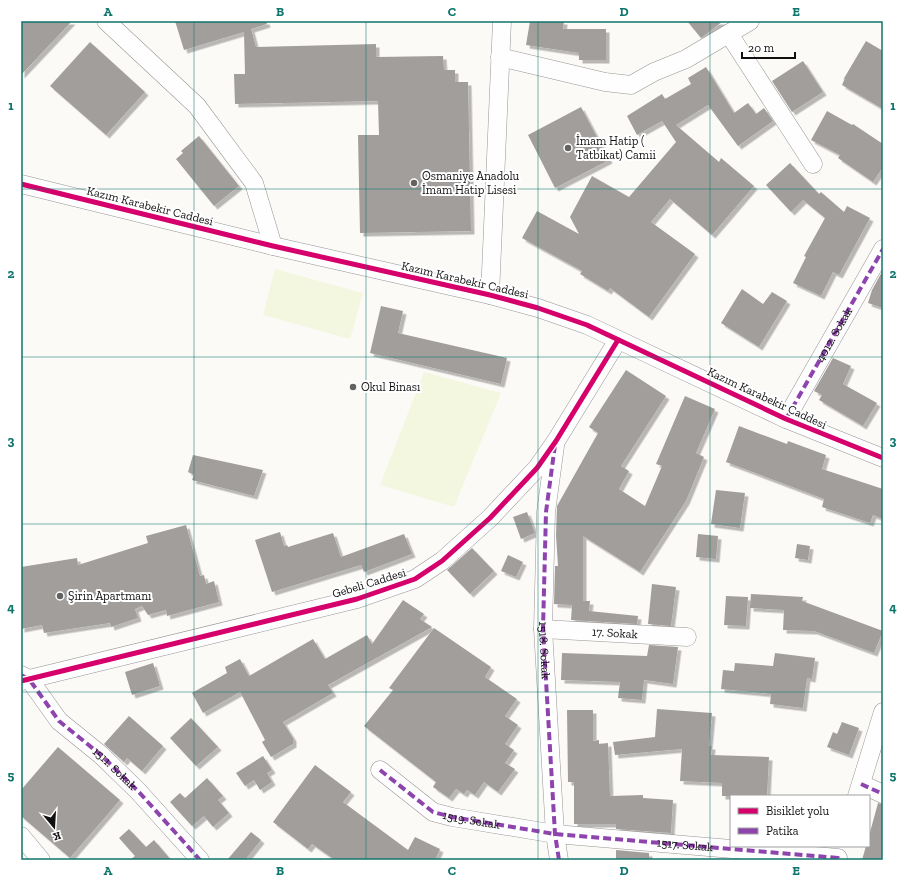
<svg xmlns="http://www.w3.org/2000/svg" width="904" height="881" font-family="'Zilla Slab',serif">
  <defs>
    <filter id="shadow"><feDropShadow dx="3.5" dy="3.5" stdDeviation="0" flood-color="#0004"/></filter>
  </defs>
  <rect width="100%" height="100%" fill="#fcfaf7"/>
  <g fill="#f3f7df">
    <polygon points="275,269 363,293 350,339 263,315"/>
    <polygon points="424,372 501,393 454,507 380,485"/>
  </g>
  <g fill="#a19e9b" filter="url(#shadow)">
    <polygon points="21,21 72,21 21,75"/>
    <polygon points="175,21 266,21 267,24 251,29 256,47 376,44 376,57 443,56 444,70 455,70 455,82 468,82 471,231 360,233 358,135 379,135 378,101 235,104 234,74 245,74 244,32 184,50"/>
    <polygon points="530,21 564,21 563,29 606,29 606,60 579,60 579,53 526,45"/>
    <polygon points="687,21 723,21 701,38"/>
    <polygon points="866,41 883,51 883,109 842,85 845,78 843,80"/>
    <polygon points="90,42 145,92 106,135 50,86"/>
    <polygon points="803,61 823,92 792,112 772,81"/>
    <polygon points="706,67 734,113 748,103 756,114 764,108 773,121 738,146 708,105 676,125 719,162 721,158 754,186 712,235 670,199 651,222 695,254 649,317 610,288 608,291 580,274 582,271 522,238 537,211 579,234 570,217 592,176 629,197 676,142 662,121 637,135 627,116 662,94 665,99 691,84 688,78"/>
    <polygon points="581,107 609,160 555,188 528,135"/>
    <polygon points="827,111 852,125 853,124 883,144 883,167 873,182 838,158 840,155 811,140"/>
    <polygon points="199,136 239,186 214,206 176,159 183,153 181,151"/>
    <polygon points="790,163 819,194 821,192 844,212 847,206 870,218 839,275 833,272 821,296 793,283 806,257 804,256 825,218 803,200 791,212 766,185"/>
    <polygon points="883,270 883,308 868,303 872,290"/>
    <polygon points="742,289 763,304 772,292 787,301 759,347 721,323"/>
    <polygon points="381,306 403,311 398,333 507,358 501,384 370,353"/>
    <polygon points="833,358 851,366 843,384 877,403 863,426 819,400 822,395 814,391"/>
    <polygon points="626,370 666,396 621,466 629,471 619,489 645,506 662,466 656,464 685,396 715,409 696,453 704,457 686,501 640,572 583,536 583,601 590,601 589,611 638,616 637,624 571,620 572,605 554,604 555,566 558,566 556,535 557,506 598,433 589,427"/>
    <polygon points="739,426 787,444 788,441 826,455 822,469 883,489 883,519 873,515 870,523 822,507 824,499 726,462"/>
    <polygon points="193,455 263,470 254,496 192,480 194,475 188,472"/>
    <polygon points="716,490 745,493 740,528 711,524"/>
    <polygon points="527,512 535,533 521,539 513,517"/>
    <polygon points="186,525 200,576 204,575 206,584 214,581 219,602 167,616 166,610 148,615 142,606 135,609 138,618 111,627 110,623 44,633 42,625 21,629 21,567 77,558 78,565 148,543 146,536"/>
    <polygon points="280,532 284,546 287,545 288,547 333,533 341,557 404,534 412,554 364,572 361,565 272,592 255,540"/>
    <polygon points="698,534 718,536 716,559 696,557"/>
    <polygon points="797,544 810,546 808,560 795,558"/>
    <polygon points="472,548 494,571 470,594 447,570"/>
    <polygon points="508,555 523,562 516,577 501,571"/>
    <polygon points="652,584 676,587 671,626 648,624"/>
    <polygon points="751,594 803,597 802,601 883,631 874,653 814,631 783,630 784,610 750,608"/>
    <polygon points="726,596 748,597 746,626 724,625"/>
    <polygon points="403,600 424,614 420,619 432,627 328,685 333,693 283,722 293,738 293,744 271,757 262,742 265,740 240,692 203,713 192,693 227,673 225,667 240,659 249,676 313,639 325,659 367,635 372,644"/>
    <polygon points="434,628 491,667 485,677 517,699 505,716 518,725 505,744 514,750 505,763 515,769 498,792 484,782 475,795 467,790 464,794 456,789 449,798 433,787 436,782 364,726 393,690 389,688"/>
    <polygon points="649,645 678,647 673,684 644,680 642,700 618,698 620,682 561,680 562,653 647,656"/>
    <polygon points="775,653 815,658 812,679 807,678 803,708 770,704 771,694 721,689 723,670 734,671 735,663 773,666"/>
    <polygon points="153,663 160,686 132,695 125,672"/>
    <polygon points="657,709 712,713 709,746 712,746 711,755 769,757 767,796 722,796 722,783 680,781 682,749 615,755 613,742 655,737"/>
    <polygon points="567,710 593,710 593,741 599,740 599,744 608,743 610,796 643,795 643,798 673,800 671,833 616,829 616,824 574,824 574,782 568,782"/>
    <polygon points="129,716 163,746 142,771 127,758 124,762 104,744"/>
    <polygon points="191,718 218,747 196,766 170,738"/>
    <polygon points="842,722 859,728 849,755 827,747 833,732 837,734"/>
    <polygon points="58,747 120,800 70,858 21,816 21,790"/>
    <polygon points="263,756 272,770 267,773 272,782 260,790 254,780 245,786 236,773"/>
    <polygon points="315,765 351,792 343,802 408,850 415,837 440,849 435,860 335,860 312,844 308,849 273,822"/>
    <polygon points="207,778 223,796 218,800 229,813 213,827 204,816 192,826 170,802 180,793 185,798"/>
    <polygon points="878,803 883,804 883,860 862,860 866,846 869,846 869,836"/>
    <polygon points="129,829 146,847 154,840 171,860 130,860 135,856 119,838"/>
    <polygon points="251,832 261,840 245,860 227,860"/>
    <polygon points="616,850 649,853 649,860 616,860"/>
  </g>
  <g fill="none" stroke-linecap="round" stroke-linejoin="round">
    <defs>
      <g id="street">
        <polyline points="106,21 197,106 254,183 273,246"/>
        <polyline points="729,34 813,164"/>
        <polyline points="500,57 605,82 631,85 654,72 686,59 750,21"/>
        <polyline points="21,184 273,246 490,295 538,308 587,325 786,419 883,458"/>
        <polyline points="490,295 502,21"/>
        <polyline points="786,419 883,249"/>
        <polyline points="555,446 546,512 543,629 555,834 559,860"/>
        <path id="s1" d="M543,629L687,637"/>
        <polyline points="21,675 29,679 59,721 101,755 138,791 200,860"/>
        <polyline points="21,681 357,599 415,579 442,561 490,518 537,468 556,441 618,340"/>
        <path id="s2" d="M380,770L433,812L452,817L555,834L838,858"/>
        <polyline points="861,784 883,794"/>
        <polyline points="857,796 883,712"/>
        <polyline points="21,836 41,860"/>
      </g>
    </defs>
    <use href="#street" stroke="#969594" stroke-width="19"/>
    <use href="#street" stroke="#fffefe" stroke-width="18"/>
    <g stroke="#8e44ad" stroke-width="4" stroke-dasharray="8 4" stroke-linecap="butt">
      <path id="s3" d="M786,419L883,249"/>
      <path id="s4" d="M555,445L546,512L543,629L555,834L559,860"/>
      <path id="s5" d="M21,675L29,679L59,721L101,755L138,791L200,860"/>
      <polyline points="380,770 433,812 452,817 555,834 838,858 839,860"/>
      <polyline points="861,784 883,794"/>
    </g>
    <defs>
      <g id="cycleway">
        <polyline points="21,184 273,246 490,295 538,308 587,325 786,419 883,458"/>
        <polyline points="21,681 357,599 415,579 442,561 490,518 537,468 556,441 618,340"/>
      </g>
    </defs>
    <use href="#cycleway" stroke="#fff" stroke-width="8"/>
    <use href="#cycleway" stroke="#d6006c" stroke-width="5"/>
  </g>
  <path fill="none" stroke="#0f766e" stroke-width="1" stroke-opacity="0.55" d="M194,21V860M366,21V860M538,21V860M710,21V860M21,189H883M21,357H883M21,524H883M21,692H883"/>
  <g fill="#636261" stroke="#fff" stroke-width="1.5">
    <circle cx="568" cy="148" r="4"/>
    <circle cx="414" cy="183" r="4"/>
    <circle cx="353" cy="387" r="4"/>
    <circle cx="60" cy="596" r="4"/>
  </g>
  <g text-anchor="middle" stroke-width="4" stroke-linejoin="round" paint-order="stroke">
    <g font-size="12" fill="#101010" stroke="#fff" text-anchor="start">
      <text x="576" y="145">İmam Hatip (<tspan x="576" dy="14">Tatbikat) Camii</tspan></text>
      <text x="422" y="180">Osmaniye Anadolu<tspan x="422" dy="14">İmam Hatip Lisesi</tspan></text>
      <text x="361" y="391">Okul Binası</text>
      <text x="68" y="600">Şirin Apartmanı</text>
    </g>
    <g font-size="12" fill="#101010" stroke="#fff">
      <text transform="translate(150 206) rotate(14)" y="4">Kazım Karabekir Caddesi</text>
      <text transform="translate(465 280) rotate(13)" y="4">Kazım Karabekir Caddesi</text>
      <text dy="4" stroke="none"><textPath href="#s3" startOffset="97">4012. Sokak</textPath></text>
      <text transform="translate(767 398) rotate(25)" y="4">Kazım Karabekir Caddesi</text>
      <text transform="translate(369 583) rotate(-17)" y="4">Gebeli Caddesi</text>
      <text dy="4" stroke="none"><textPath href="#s1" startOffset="72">17. Sokak</textPath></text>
      <text dy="4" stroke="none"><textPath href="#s4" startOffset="206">1518. Sokak</textPath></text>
      <text dy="4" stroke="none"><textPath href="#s5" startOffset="134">1511. Sokak</textPath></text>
      <text dy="4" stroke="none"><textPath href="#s2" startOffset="107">1519. Sokak</textPath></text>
      <text dy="4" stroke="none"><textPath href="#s2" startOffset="322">1517. Sokak</textPath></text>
    </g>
  </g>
  <rect width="904" height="881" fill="none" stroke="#ffffff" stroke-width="44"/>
  <rect x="730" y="795" width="140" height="52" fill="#ffffff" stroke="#9f9f9f"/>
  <rect x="738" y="808" width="20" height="6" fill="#d6006c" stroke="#9f9f9f"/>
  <text x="766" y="815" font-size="12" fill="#101010">Bisiklet yolu</text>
  <rect x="738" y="828" width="20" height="6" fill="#8e44ad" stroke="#9f9f9f"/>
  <text x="766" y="835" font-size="12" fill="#101010">Patika</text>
  <g transform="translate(54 827) rotate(162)" stroke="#ffffff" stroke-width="3" paint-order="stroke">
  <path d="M0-3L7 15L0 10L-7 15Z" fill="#101010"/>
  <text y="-6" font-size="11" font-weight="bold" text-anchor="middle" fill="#101010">K</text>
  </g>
  <path d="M742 52v6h53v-6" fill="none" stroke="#101010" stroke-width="2"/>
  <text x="748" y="52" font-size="12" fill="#101010" stroke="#ffffff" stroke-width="3" paint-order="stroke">20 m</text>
  <rect x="22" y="22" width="860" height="837" fill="none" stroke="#0f766e" stroke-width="1.5"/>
  <g font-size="13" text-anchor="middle" font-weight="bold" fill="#0f766e">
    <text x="108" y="16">A</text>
    <text x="280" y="16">B</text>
    <text x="452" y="16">C</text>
    <text x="624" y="16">D</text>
    <text x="796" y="16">E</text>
    <text x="11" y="110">1</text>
    <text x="893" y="110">1</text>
    <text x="11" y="278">2</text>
    <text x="893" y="278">2</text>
    <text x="11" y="445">3</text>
    <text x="893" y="445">3</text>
    <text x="11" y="612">4</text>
    <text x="893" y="612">4</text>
    <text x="11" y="780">5</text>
    <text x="893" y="780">5</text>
    <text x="108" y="875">A</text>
    <text x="280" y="875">B</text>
    <text x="452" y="875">C</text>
    <text x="624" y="875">D</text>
    <text x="796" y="875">E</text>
  </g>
</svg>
